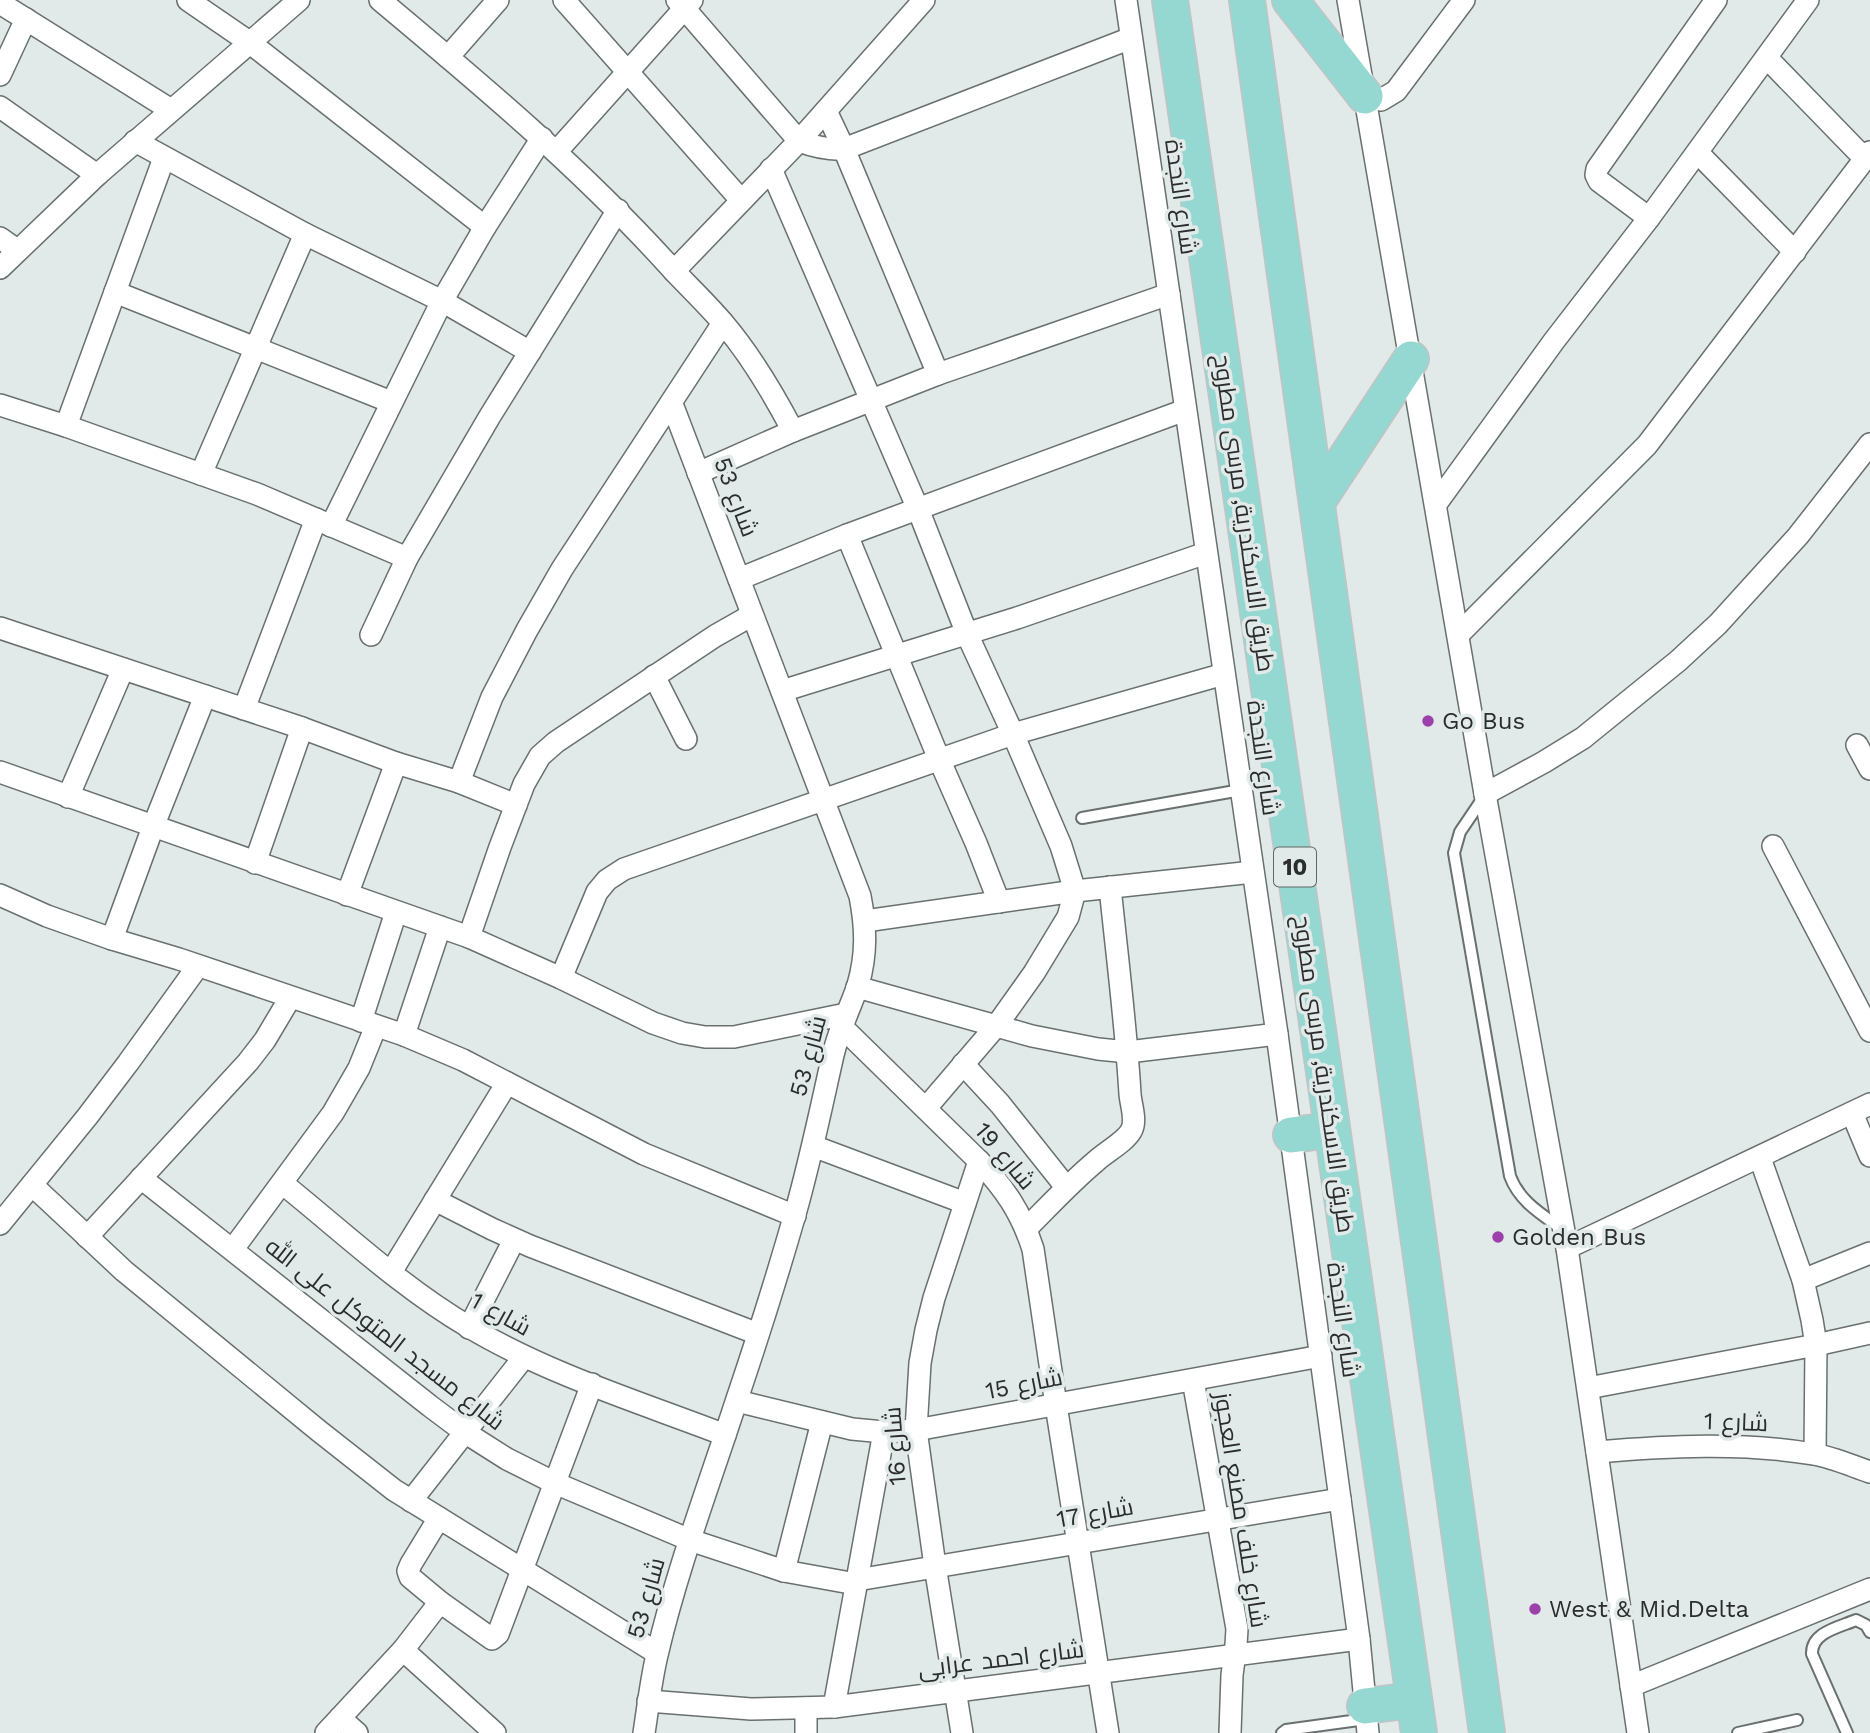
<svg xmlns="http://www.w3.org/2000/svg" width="1870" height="1733" font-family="'Work Sans',Cairo,sans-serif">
  <rect width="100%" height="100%" fill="#e2eae9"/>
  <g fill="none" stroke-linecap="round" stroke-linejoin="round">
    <defs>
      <g id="service">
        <path d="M1485,795L1460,832L1454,853L1510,1176C1519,1201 1541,1214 1562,1229"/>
        <polyline points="1082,818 1241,790"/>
        <polyline points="1282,1733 1286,1730 1366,1719"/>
        <polyline points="1738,1733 1797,1720"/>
        <path d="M1847,1733L1812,1654C1811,1632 1840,1627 1856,1620L1866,1625L1870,1632"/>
      </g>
      <g id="minor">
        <polyline points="188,0 249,42 485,227"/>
        <path d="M380,0C483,86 583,170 673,270C690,288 708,305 724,324C752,357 773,393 793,431"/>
        <polyline points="564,0 741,200"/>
        <path d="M677,0L799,141C815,147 828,150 844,149L1131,38"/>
        <polyline points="1126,0 1277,1034 1340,1499 1359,1639 1368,1733"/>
        <polyline points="1348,0 1485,794 1567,1248 1638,1733"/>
        <polyline points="0,3 171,110"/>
        <polyline points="448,57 498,0"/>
        <polyline points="1767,58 1865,159"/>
        <polyline points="0,75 26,19"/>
        <polyline points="1365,96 1381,100 1396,91 1464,0"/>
        <polyline points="0,107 97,175"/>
        <polyline points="826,111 844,149 938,374"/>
        <polyline points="135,141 305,234 442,301 530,352"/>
        <polyline points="557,151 692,0"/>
        <polyline points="1698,153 1795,252"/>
        <polyline points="771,169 918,509 967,634 1013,734 1061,846 1075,891 1068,917 1034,973 997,1025 926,1108"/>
        <polyline points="1649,218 1599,181 1596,175 1597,169 1716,0"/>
        <polyline points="0,238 17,250"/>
        <polyline points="0,268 97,175 299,0"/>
        <polyline points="674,271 799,141 924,0"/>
        <polyline points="115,292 391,402"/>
        <polyline points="0,405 66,426 257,494 407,558"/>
        <polyline points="66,426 164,158"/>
        <polyline points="698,473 793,431 938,374 1169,294"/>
        <polyline points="201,474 305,234"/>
        <polyline points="1436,504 1554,341 1649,218 1808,0"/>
        <polyline points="331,526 442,301 485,227 542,138"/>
        <polyline points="847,535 939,759 976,843 999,902"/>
        <polyline points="739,579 847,535 1185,410"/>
        <polyline points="0,628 302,728 396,763 459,782 516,805"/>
        <polyline points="371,635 407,558 490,416 618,210"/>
        <polyline points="1458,635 1647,445 1870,152"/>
        <polyline points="654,676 686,739"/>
        <polyline points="782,691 1017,618 1206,553"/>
        <polyline points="244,709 316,519"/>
        <polyline points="1857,745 1870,769"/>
        <polyline points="0,772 469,937 561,978 653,1023 682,1033 705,1037 734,1037 846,1014"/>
        <polyline points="459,782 492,697 527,630 562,569 723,323"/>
        <polyline points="1485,794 1544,762 1583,738 1678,661 1718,624 1798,536 1870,444"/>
        <polyline points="68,797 123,669"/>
        <polyline points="1773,846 1870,1031"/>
        <polyline points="255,863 302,728"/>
        <polyline points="0,895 47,916 112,939 179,959 404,1035 463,1060 644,1154 795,1216"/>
        <polyline points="347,895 396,763"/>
        <polyline points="865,921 1075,891 1253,872"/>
        <polyline points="469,937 500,847 524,784 540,756 556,742 715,636 752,615"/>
        <polyline points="112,939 153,827 205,696"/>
        <polyline points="561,978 597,892 607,880 624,869 1013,734 1224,674"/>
        <polyline points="857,987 1032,1036 1098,1049 1128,1052 1277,1034"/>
        <polyline points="361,1021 396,912"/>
        <path d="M841,1026L979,1161C1005,1189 1021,1212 1033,1249L1056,1405L1108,1733"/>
        <polyline points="404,1035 440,927"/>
        <polyline points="963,1064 1000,1104 1066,1187"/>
        <polyline points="1852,1113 1870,1156"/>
        <polyline points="813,1146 965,1203"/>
        <polyline points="1760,1158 1803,1280 1812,1320 1816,1345 1815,1454"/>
        <polyline points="141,1178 430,1406 466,1433 507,1459 555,1483 690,1540 784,1571 856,1584"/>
        <path d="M282,1183C343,1232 401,1287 469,1327C548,1374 639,1402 725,1435"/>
        <polyline points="32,1185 124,1271 319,1431 394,1490 657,1653"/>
        <polyline points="435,1200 492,1229 530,1246 758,1334"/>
        <polyline points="0,1224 87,1117 128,1063 198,966"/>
        <path d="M1026,1229C1049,1206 1070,1183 1095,1162C1104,1153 1125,1142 1131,1131C1137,1121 1131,1106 1130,1094C1126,1025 1117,956 1110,887"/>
        <polyline points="87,1237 248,1062 265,1040 290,998"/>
        <polyline points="1567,1248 1870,1104"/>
        <polyline points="233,1249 333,1113 359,1068 376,1026"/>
        <polyline points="391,1272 507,1083"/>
        <polyline points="1803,1280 1870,1253"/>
        <polyline points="469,1328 514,1240"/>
        <polyline points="1193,1380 1237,1629 1236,1645 1232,1675 1230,1733"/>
        <polyline points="1588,1388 1816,1345 1870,1333"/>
        <polyline points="737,1401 852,1429 884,1432 916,1430 1321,1356"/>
        <path d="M1597,1452C1668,1446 1742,1442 1813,1454C1832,1457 1852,1466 1870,1472"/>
        <polyline points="411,1501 524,1357"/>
        <polyline points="439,1518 411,1564 408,1571 410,1577 440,1602 492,1639 498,1634 592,1384"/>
        <polyline points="784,1571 822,1422"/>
        <polyline points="857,1580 1340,1499"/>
        <polyline points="403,1650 495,1733"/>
        <polyline points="1631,1686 1870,1589"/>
        <polyline points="648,1701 751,1709 834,1707 1359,1639"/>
        <polyline points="834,1707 884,1432"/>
        <polyline points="340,1718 357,1733"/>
        <polyline points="326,1733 403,1650 440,1602"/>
        <path d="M644,1733C648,1707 651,1680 657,1655C677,1569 709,1485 736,1402C757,1340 777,1277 795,1214C810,1162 821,1108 833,1055C839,1029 850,1009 858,985C867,954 866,927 860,896L672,404"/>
        <polyline points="806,1733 806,1708"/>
        <polyline points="962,1733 935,1566 916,1430 920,1363 926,1330 934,1298 979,1161"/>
      </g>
      <g id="primary">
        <polyline points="1170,0 1419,1733"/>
        <path d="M1247,0C1332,577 1410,1155 1487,1733"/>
        <polyline points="1290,0 1365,96"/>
        <polyline points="1319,499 1411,359"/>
        <polyline points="1291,1135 1332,1130"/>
        <polyline points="1365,1706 1414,1700"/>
      </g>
    </defs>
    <use href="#service" stroke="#69706f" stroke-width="14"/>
    <use href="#minor" stroke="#69706f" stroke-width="24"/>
    <use href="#primary" stroke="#c3c4c4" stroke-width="38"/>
    <use href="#service" stroke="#fff" stroke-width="10"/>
    <use href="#minor" stroke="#fff" stroke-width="21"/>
    <use href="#primary" stroke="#95d7d1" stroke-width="35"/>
  </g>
  <g fill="#9c40aa" stroke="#e2eae9" stroke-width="2.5">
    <circle cx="1428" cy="721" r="7"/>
    <circle cx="1498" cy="1237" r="7"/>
    <circle cx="1535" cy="1609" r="7"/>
  </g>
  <g text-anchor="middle" stroke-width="7" stroke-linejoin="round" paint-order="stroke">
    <rect fill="#e2eae9" stroke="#616665" stroke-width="2" x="1274" y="847.5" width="42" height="39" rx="5"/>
    <g font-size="23" font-weight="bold" fill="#2a2d2c">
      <text x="1295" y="875">10</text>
    </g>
    <g font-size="24" fill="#2a2d2c" stroke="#e2eae9">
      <text transform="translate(1181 197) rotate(82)" y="8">شارع النجدة</text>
      <text transform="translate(736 497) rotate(69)" y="8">شارع 53</text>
      <text transform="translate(1244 513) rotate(82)" y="8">طريق الاسكندرية, مرسى مطروح</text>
      <text transform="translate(1263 758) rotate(82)" y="8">شارع النجدة</text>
      <text transform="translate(808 1056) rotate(-75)" y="8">شارع 53</text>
      <text transform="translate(1324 1074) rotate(82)" y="8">طريق الاسكندرية, مرسى مطروح</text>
      <text transform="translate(1005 1156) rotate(50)" y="8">شارع 19</text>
      <text transform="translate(501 1314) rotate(29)" y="8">شارع 1</text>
      <text transform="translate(1343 1320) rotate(82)" y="8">شارع النجدة</text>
      <text transform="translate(385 1334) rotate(38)" y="8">شارع مسجد المتوكل على الله</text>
      <text transform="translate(1024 1384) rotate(-11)" y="8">شارع 15</text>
      <text transform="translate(1736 1422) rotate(2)" y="8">شارع 1</text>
      <text transform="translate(895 1446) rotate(-94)" y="8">شارع 16</text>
      <text transform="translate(1241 1510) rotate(81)" y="8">شارع خلف مصنع العجوز</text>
      <text transform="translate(1095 1513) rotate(-10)" y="8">شارع 17</text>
      <text transform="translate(646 1598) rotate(-74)" y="8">شارع 53</text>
      <text transform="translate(1001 1659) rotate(-7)" y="8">شارع احمد عرابى</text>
    </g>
    <g font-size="24" fill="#2a2d2c" stroke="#e2eae9" text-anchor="start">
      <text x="1442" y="729">Go Bus</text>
      <text x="1512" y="1245">Golden Bus</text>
      <text x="1549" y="1617">West &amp; Mid.Delta</text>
    </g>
  </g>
</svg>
